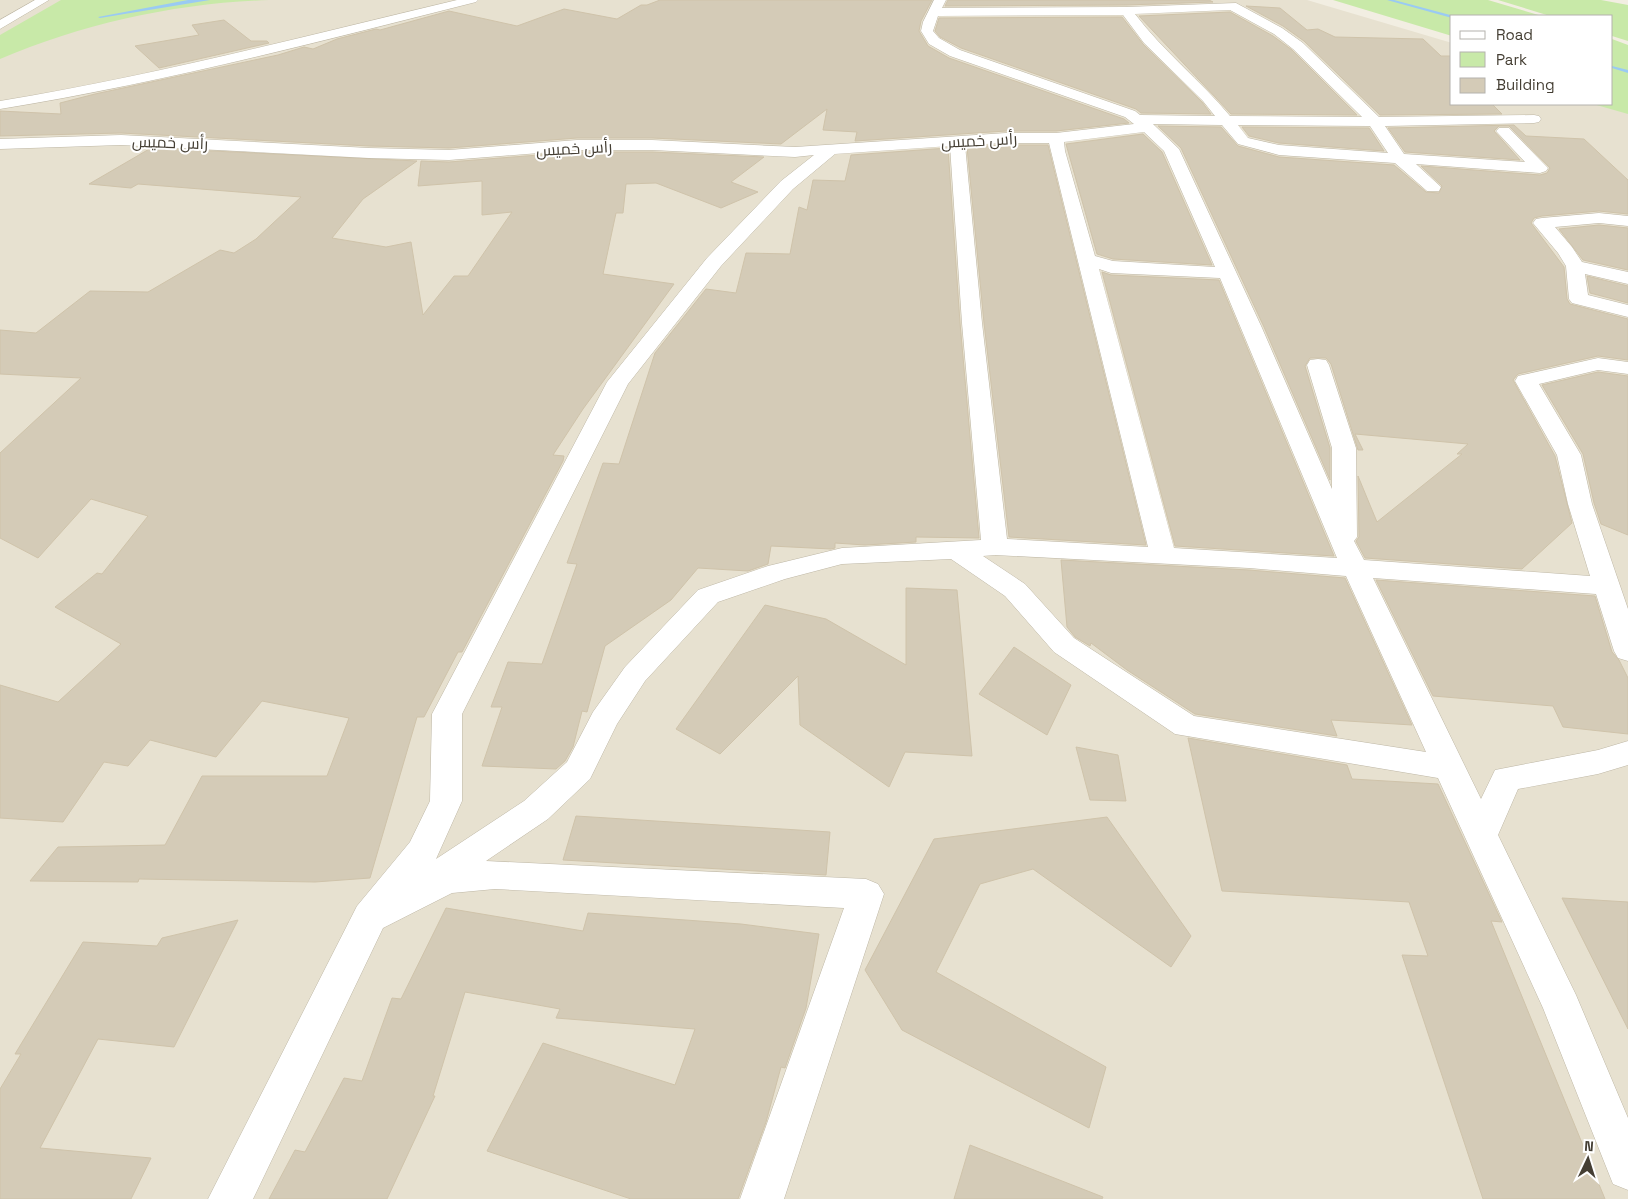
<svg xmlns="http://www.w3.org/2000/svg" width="1628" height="1199" font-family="'Space Grotesk',Cairo,sans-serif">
  <rect width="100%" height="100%" fill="#f2eee2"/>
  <polygon fill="#e7e1d0" points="0,0 1307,0 1452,43 1452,104 1612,104 1628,107 1628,1199 0,1199"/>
  <g fill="#c8e9a8">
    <path d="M61,0H269C177,3 85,23 0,59V35Z"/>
    <polygon points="1333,0 1488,0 1542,16 1452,16 1452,36"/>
    <polygon points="1498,0 1601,0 1628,5 1628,41 1612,36 1612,16 1550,16"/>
    <polygon points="1612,39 1628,45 1628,114 1593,104 1612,104"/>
  </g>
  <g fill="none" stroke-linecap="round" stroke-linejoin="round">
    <g fill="#9acaf3" fill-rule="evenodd">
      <polygon points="188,0 210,0 100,18 98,17"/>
      <polygon points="1387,0 1394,0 1454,16 1452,16 1452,18"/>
      <polygon points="1612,66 1628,70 1628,73 1612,68"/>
    </g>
  </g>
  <g fill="#d4cbb7" stroke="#cfc3aa">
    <polygon points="660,0 932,0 921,21 919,31 928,46 949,58 1124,119 1129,123 1056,131 1006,131 855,141 857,132 823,130 827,109 781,144 652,138 577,138 449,148 369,146 121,133 0,136 0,111 61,114 60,103 95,94 278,55 304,47 313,49 337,39 376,29 380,30 449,11 517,26 564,9 617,19 641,5 647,5"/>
    <polygon points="948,0 1209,0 1213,2 1126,5 945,6"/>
    <polygon points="1246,6 1280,8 1307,30 1318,29 1335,37 1423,39 1441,56 1452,56 1452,104 1492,104 1502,114 1380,115 1304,41 1283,26"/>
    <polygon points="1230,12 1273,36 1292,50 1357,115 1231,114 1139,16"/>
    <polygon points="1122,17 1143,44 1202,102 1211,114 1141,113 1136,109 961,48 940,37 935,31 939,18"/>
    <polygon points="224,20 251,41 267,41 269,43 159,68 135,46 199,35 192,25"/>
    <polygon points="1514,125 1526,136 1584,139 1628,180 1628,214 1599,211 1542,216 1534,218 1531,223 1564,267 1567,299 1570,304 1628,319 1628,360 1598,356 1518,374 1513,380 1555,456 1572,523 1522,569 1365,558 1356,541 1359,537 1358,476 1377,522 1462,454 1457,454 1468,444 1355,434 1363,450 1358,450 1331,364 1326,358 1310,358 1305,366 1330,448 1330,480 1264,327 1181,148 1158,126 1221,127 1238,146 1279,157 1394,165 1426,192 1439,193 1442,186 1421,166 1540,175 1547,173 1550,168 1509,126 1499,126 1494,131 1520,160 1405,152 1388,128"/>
    <polygon points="1242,127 1369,128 1384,151 1279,143 1249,136"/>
    <polygon points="1143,134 1162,152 1212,265 1113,259 1097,254 1066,144"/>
    <polygon points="1006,145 1048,145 1146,545 1009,537 984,323 967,147"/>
    <polygon points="151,148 417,161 363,199 332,238 386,247 411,242 423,315 454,276 468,276 512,212 482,215 482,181 418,186 421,161 449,162 577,152 652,152 764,157 731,182 758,192 721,208 656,183 626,184 623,213 616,213 603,274 674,284 583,409 553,455 564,456 563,461 462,652 458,652 424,717 417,717 370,878 315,882 139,879 138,882 30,881 58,847 165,845 202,776 327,776 349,718 262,701 216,757 150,740 128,766 104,762 63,822 0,818 0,685 58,702 121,644 55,607 97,573 102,574 148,516 91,499 38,558 0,538 0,453 81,378 0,374 0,330 36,333 90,291 148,292 220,250 234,253 256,239 301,197 138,184 131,188 89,184"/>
    <polygon points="948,148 960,323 979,538 916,537 916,542 865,545 835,543 835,548 831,549 771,546 768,564 748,571 698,568 671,600 605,646 587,712 582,711 573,747 565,761 556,769 482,766 502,707 491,707 508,662 542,664 577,564 567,563 603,463 619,464 655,353 706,289 736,293 746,253 790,254 799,207 807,210 813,180 845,181 851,155"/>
    <polygon points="1599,225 1628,228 1628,270 1583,260 1559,229"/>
    <polygon points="1102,272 1111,275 1219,280 1334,556 1175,546"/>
    <polygon points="1587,276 1628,286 1628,303 1590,293"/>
    <polygon points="1598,372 1628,376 1628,535 1601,524 1594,503 1583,454 1542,385"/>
    <polygon points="1061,560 1249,570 1345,578 1412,725 1331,720 1337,736 1195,714 1127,670 1091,643 1090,646 1075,637 1067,627"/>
    <polygon points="1376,580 1595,596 1612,652 1619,660 1628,678 1628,734 1563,727 1553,706 1433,696"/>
    <polygon points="906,588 957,590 972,756 905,752 889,787 800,725 798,676 720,754 676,729 765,605 826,619 906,665"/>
    <polygon points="1014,647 1071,685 1047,735 979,694"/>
    <polygon points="1188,738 1347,765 1352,779 1438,784 1502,922 1491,921 1605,1199 1483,1199 1402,955 1428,956 1409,902 1222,891"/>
    <polygon points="1076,747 1118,755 1126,801 1090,800"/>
    <polygon points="576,816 830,832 826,875 563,860"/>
    <polygon points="1107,817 1191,936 1171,967 1033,869 980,884 936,972 1106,1067 1089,1128 902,1030 865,970 934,839"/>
    <polygon points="1562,898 1628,902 1628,1029"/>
    <polygon points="446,908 583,931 588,913 741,924 819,934 806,1008 785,1068 781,1067 766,1122 738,1199 631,1199 487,1151 543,1043 675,1085 695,1029 556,1018 560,1009 465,992 433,1096 435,1096 387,1199 269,1199 295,1150 305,1152 344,1078 362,1081 392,998 401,999"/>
    <polygon points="238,920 174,1047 98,1039 40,1148 151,1158 131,1199 0,1199 0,1089 21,1054 15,1054 83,942 157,946 162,938"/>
    <polygon points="970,1145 1103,1197 1102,1199 954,1199"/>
  </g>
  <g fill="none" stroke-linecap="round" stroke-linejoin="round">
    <defs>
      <g id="minor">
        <polygon points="35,0 49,0 0,29 0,20"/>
        <path d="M457,0H478L476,2C318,42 161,83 0,109V101C154,76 305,36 457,0Z"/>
        <path d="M934,0H946L942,8L1126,7L1236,3L1282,28L1303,43L1379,117L1534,115L1539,116L1541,119L1539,122L1534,123L1385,126L1404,154L1525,162L1496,131L1499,128H1509L1548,168L1546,171L1540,173L1416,164L1441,187L1439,191H1427L1395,163L1279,155L1238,144L1222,125L1153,124L1179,149L1262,328L1332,489V448L1307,365L1310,360L1318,359L1326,360L1329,365L1356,448L1357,537L1354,541L1364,560L1590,576L1568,504L1557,455L1515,381L1518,376L1598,358L1628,362V374L1598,370L1539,384L1581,455L1592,504L1628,609V661L1618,658L1614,651L1596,594L1373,578L1481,799L1495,770L1598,750L1628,741V765L1598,774L1518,789L1498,835L1576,995L1628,1118V1190L1613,1184L1543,1008L1438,778L1175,734L1054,652L1005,596L951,559L842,564L785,579L718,602L645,681L617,724L590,779L548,819L486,861L866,879L878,884L884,894L784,1199H740L844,908L495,889L452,893L383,928L253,1199H208L357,906L410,842L430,801L432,714L607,382L707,258L781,181L814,155L795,157L652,150H577L449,160L369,158L121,145L0,149V139L121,135L369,148L449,150L577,140H652L795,147L1006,133H1056L1134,124L1125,117L950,56L929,44L921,31L923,22ZM1230,10L1274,34L1293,49L1362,117L1230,116C1200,80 1163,51 1135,14ZM1123,15L1144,43L1203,101L1215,116L1140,115L1135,111L960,50L939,38L933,31L938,16ZM1238,125L1370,126L1388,153L1279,145L1248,138ZM1144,132L1164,151L1215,267L1113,261L1095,256L1065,151L1064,142ZM1006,143H1049L1148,547L1007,539L982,323L965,145ZM950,146L962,323L981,540L842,548L768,566L698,590L625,667L593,712L567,762L524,801L436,859L462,801V714L628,384L721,266L793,189L835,154ZM1099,269L1111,273L1220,278L1337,558L1174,548ZM995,555L1249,568L1346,576L1426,752L1194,716L1074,638L1025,584L983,556Z"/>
        <polygon points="1599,213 1628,216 1628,226 1599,223 1555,227 1572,247 1582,262 1628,272 1628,284 1585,274 1588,295 1628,305 1628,317 1572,303 1569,299 1566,266 1558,253 1533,223 1536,219 1542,218"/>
      </g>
    </defs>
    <use href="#minor" stroke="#beb7a5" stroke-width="1"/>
    <use href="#minor" fill="#fff" fill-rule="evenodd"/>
  </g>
  <g text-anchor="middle" stroke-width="4" stroke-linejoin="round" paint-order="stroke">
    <g font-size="16" fill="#443e33" stroke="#fff">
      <text transform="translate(979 140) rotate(-3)" y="6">رأس خميس</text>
      <text transform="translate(170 142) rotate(2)" y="6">رأس خميس</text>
      <text transform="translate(574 148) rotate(-3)" y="6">رأس خميس</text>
    </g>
  </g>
  <rect x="1450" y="15" width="162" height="90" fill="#ffffff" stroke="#b4b2ad"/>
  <rect x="1460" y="31" width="25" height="8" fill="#ffffff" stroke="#b4b2ad"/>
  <text x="1496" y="40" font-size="15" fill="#443e33">Road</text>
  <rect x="1460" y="52" width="25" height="15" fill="#c8e9a8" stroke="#b4b2ad"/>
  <text x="1496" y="65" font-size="15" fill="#443e33">Park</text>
  <rect x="1460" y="78" width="25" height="15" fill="#d4cbb7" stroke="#b4b2ad"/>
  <text x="1496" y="90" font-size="15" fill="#443e33">Building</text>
  <g transform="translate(1588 1159) rotate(4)" stroke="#ffffff" stroke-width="4" paint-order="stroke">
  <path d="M0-4L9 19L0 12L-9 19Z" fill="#443e33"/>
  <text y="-8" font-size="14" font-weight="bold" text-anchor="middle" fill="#443e33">N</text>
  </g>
</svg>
